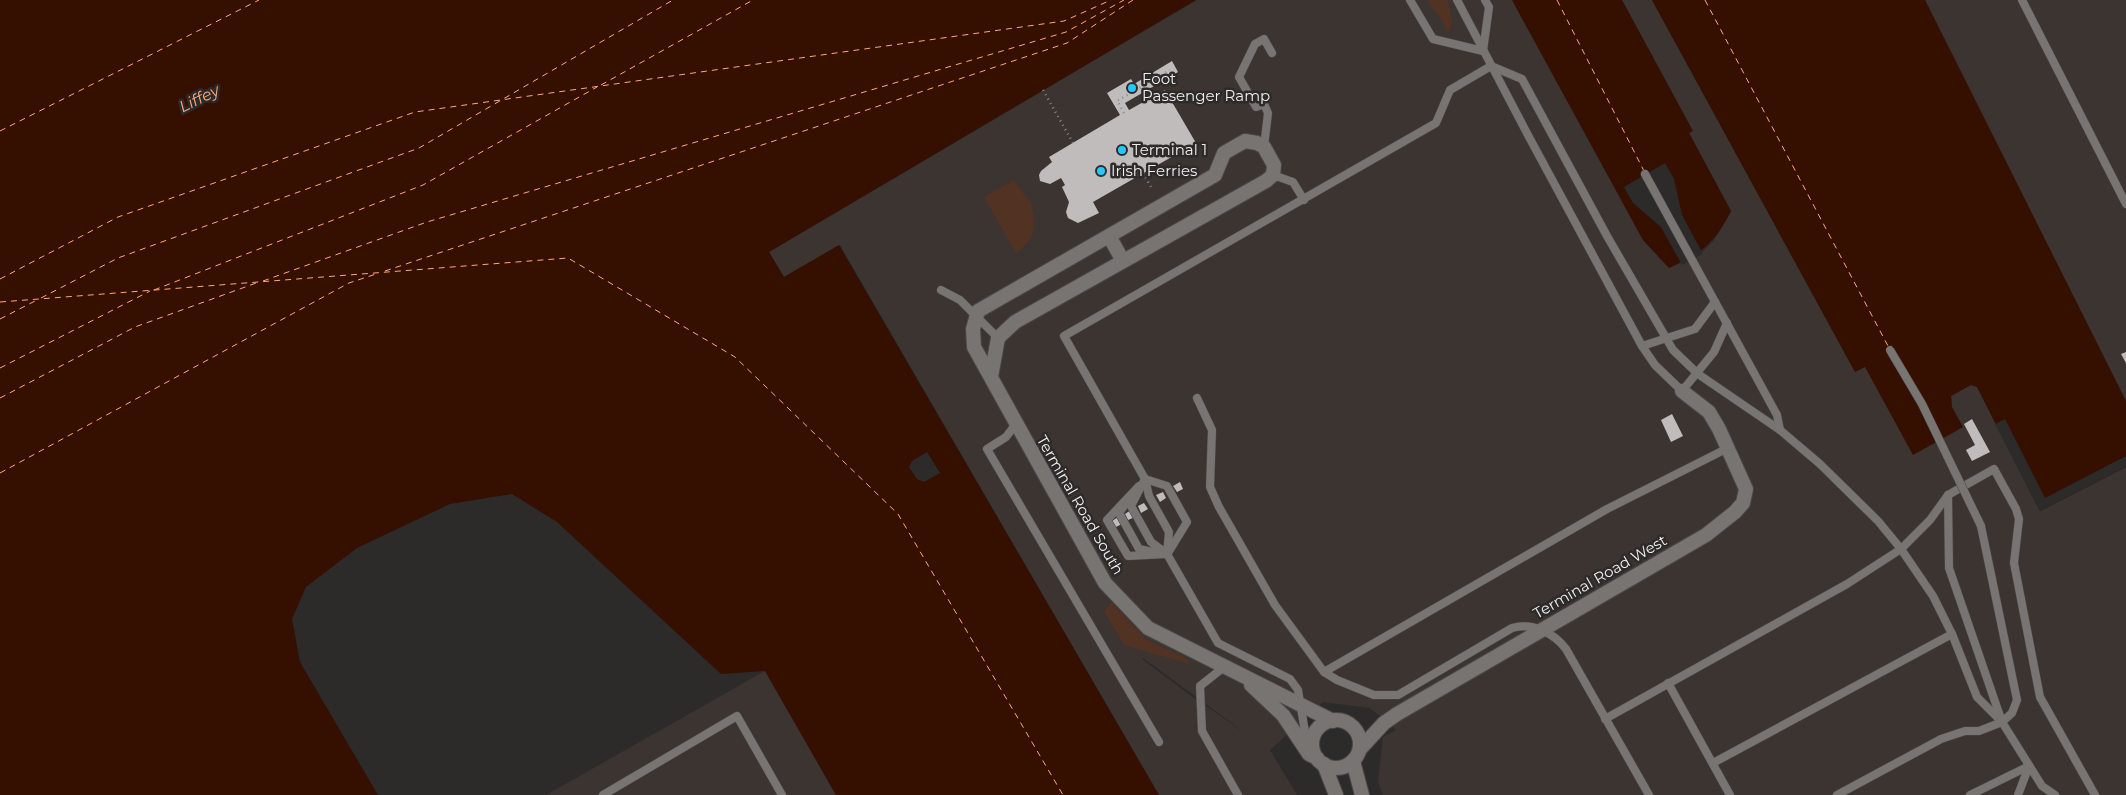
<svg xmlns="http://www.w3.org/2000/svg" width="2126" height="795" font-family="Montserrat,sans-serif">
  <rect width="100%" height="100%" fill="#2d2b2a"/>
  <g fill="#3c3430" fill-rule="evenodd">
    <path d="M1197,0H1512L1643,240L1669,268L1702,252L1714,241L1731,211L1689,133L1692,130L1622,0H1652L1855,372L1865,366L1913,454L1952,407L1951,396L1971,385L1977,387L2040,511L2126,467V795H1383L1378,782L1383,737L1396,730L1370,708L1323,702L1270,750L1297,795H1159L840,245L784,277L769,252ZM1142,659L1143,658L1247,734L1187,693Z"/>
    <polygon points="1925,0 2126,0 2126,401"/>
    <polygon points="765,671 836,795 546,795"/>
  </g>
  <g fill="#523222">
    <polygon points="1428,0 1448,0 1452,21 1449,32"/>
    <path d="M1014,180L1025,196L1031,202C1036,226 1038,237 1016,253L984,197Z"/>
    <polygon points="1111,602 1147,640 1188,659 1189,664 1124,645 1104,611"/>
  </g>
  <g fill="#350f00">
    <polygon points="0,0 1196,0 769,252 784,277 839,245 1159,795 836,795 765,671 721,674 557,522 512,494 450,504 357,548 306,587 292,619 300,662 378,795 0,795"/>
    <path d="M1512,0H1622L1693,131L1689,133L1731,211C1715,243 1701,254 1669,268L1643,240Z"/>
    <polygon points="1652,0 1925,0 2126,401 2126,467 2040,511 1977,387 1971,385 1951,396 1952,407 1963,427 1913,455 1865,367 1855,372"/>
  </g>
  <g fill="#2d2b2a">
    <polygon points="1665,163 1674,179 1682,215 1703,254 1682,265 1661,227 1633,203 1624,187"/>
    <polygon points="2005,419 2045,498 2126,456 2126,467 2040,511 1995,424"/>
    <polygon points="927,452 940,473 924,482 917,479 909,467 912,461"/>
  </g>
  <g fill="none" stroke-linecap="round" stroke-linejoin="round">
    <g stroke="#fea97f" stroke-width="1" stroke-dasharray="6 5" stroke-linecap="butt">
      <polyline points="1557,0 1644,171"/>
      <polyline points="1705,0 1888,346"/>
      <polyline points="601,85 753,0"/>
      <polyline points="0,131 259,0"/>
      <polyline points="385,271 1067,43 1133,0"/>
      <polyline points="0,279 118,217 415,112 1064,21 1111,0"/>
      <polyline points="263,281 427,222 1066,32 1124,0"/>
      <polyline points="154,290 423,185 597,87"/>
      <polyline points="41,298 118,258 419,148 673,0"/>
      <polyline points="0,302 568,258 735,357 898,514 1063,795"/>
      <polyline points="0,319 37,300"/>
      <polyline points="0,368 150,291"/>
      <polyline points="0,398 135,327 259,282"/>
      <polyline points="0,473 349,283 379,273"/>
    </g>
  </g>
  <g fill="#c0bcbb">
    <polygon points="1172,61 1178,72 1125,103 1129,110 1165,90 1196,143 1093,202 1099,213 1078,223 1068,218 1066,212 1069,202 1062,187 1065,185 1061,178 1050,184 1040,181 1039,175 1041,171 1052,162 1049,157 1120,115 1107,93 1131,79 1134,84"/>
    <polygon points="2126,352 2126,363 2121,354"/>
    <polygon points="1672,414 1683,436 1671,442 1661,420"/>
    <polygon points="1972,419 1990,452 1972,461 1966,450 1975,445 1964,424"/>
    <polygon points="1180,482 1183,489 1177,492 1173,486"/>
    <polygon points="1163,492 1166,498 1160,502 1156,495"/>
    <polygon points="1144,503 1148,509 1141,513 1138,506"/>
    <polygon points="1131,510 1135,517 1128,520 1125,514"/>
    <polygon points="1118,517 1122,524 1116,527 1112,521"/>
  </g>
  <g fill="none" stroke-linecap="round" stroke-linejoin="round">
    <defs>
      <g id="service">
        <polyline points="1410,0 1433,39 1483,51"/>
        <polyline points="1457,0 1529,137 1642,346 1655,365 1682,391 1714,352 1727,323"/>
        <polyline points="2022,0 2126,204"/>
        <polyline points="1483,51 1489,7 1485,0"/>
        <polyline points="1491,66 1522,79 1607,236 1673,350 1698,374 1780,430 1820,464 1878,521 1901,549 1933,596 1952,634 1977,697 2002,722 2042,786 2055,795"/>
        <polyline points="1264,147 1268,113 1264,104 1256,107 1239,77 1255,44 1264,39 1272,53"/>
        <polyline points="1645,174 1777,415 1780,430"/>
        <polyline points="1273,175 1293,182 1304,200"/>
        <polyline points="941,290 960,300 998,338"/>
        <polyline points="1642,346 1695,329 1715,302"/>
        <path d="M1197,398L1212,430L1210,487L1219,507L1275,605L1324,672L1337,680L1374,695H1398L1512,628C1532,622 1554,633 1566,649L1649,795"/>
        <polyline points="1016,424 1006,437 987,449 1159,742"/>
        <polyline points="1145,479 1131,506 1151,542 1167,554 1218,643 1290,679 1298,690 1305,732 1313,747"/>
        <polyline points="1145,479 1167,486 1187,522 1168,553"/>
        <polyline points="1139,486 1107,520 1128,556 1167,554"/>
        <polyline points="1948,495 1949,568 2001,719"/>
        <polyline points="1124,506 1119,513 1139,549 1153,552"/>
        <polyline points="1167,554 1169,532 1149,496 1145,479 1064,336 1436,123 1450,90 1491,66"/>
        <polyline points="1224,667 1200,686 1202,731 1238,795"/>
        <polyline points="1324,672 1607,509 1728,448"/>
        <polyline points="1668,683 1730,795"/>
        <polyline points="1605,719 1847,584 1901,549 1930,520 1948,495 1994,469 2016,509 2019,519 2014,563 2040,697 2095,795"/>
        <polyline points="1713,763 1952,634"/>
        <polyline points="603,795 737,716 782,795"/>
        <polyline points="1837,795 1941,739 1965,731 1979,731 2002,722 2012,713 2017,700 1981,526"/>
        <polyline points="1970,795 2029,766"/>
        <polyline points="2018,795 2029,766"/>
      </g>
      <g id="minor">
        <polyline points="1109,236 1123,261"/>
        <polyline points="991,377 998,338 1015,322 1266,181 1273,175 1274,165 1264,147 1257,143 1245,141 1224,153 1215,175 978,311 973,329 974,347 1105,583 1148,628 1333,721"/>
        <polyline points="1251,685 1283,715 1309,754 1317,758"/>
        <polyline points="1360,749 1384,723 1397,714 1706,535 1735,512 1743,503 1746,489 1719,429 1709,412 1682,391"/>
      </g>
      <g id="tertiary">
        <circle cx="1336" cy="744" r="24"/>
        <polyline points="1353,761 1362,795"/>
        <polyline points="1324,764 1336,795"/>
      </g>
    </defs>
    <use href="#service" stroke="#4a4847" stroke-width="9"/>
    <use href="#minor" stroke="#4a4847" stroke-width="16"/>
    <use href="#tertiary" stroke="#4a4847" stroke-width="16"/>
    <g stroke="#8b8988" stroke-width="2.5" stroke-dasharray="1 4" stroke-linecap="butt">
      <polyline points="1043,90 1073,143"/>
      <polyline points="1124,113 1117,101 1170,70"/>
      <polyline points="1143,173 1151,187"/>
    </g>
    <use href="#service" stroke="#777472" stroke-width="8"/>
    <use href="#minor" stroke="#777472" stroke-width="14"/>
    <use href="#tertiary" stroke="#777472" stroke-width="14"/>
    <defs>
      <polyline id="service-bridge" points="1890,350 1922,404 1981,526"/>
    </defs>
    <use href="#service-bridge" stroke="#4a4847" stroke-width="9" stroke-linecap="butt"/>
    <use href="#service-bridge" stroke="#777472" stroke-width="8"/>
  </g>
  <g fill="#24c9fe" stroke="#2d2b2a" stroke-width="2">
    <circle cx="1132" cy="88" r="5"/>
    <circle cx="1122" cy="150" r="5"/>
    <circle cx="1101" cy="171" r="5"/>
  </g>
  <g text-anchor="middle" stroke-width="5" stroke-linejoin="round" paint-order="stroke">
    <g font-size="15" fill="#f0eeed" stroke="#2d2b2a" text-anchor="start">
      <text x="1142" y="84">Foot<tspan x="1142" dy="17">Passenger Ramp</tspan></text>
      <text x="1132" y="155">Terminal 1</text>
      <text x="1111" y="176">Irish Ferries</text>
    </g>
    <g font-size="15" fill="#f0eeed" stroke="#2d2b2a">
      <text transform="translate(1080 505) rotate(60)" y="5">Terminal Road South</text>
      <text transform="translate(1600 577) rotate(-30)" y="5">Terminal Road West</text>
    </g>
    <g font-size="16" font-style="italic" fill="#fea97f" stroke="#2d2b2a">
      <text transform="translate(199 98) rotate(-26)" y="6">Liffey</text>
    </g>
  </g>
</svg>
